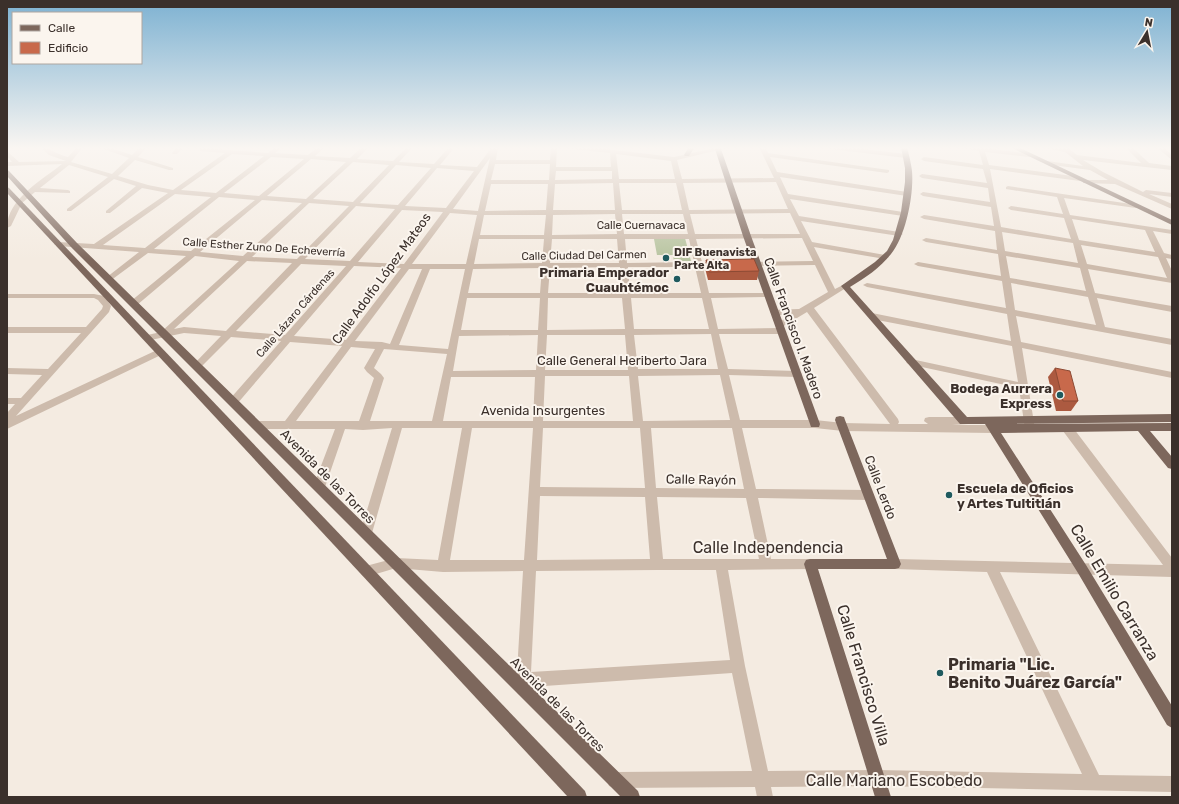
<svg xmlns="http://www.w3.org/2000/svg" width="1179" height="804" font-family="Rubik,sans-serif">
  <rect width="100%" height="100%" fill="#f4ebe1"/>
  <polygon fill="#b8c4a0" points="685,238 691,261 674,262 673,255 657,255 654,239"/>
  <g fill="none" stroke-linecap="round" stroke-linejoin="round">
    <g fill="#cdbbac" fill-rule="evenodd">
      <path d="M40,147C48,147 58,155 68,157L77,147H83L71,162L112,174L129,158L98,147H108L132,155L140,147H147L138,157L173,168V170H169L135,160L118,176L148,185L173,190L225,153L200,151V149L202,148L268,153L275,147H282L275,153L308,155L318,147H325L315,156L350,158L362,147H369L357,159L393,161L407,147H413L399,162L434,164L449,147H455L440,165L477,167L492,147H498L496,160H550L551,147H557L556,167H611L610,153L573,149L570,147H589L674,157L719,147H731L677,160L682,179L774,178L759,147H765L768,153L889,170V172L887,173L770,157L777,172L907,192L910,194L907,196L780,177L788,194L903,212L907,214L903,216L790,199L799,216L899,232L903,234L899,236L801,221L812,242L885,255L889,257L885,259L814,247L835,289L845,284L849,286L814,308L898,419L899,422L898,424H928L924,421L925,418L929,417H964L968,418L969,421L968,424L952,425H993L997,426L998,429L997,432L993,433L843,431L815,428H742L756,489L868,490L872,492L874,495L872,498L868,500L758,498L771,559H810L814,560L816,564L814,568L810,569L728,570L745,666L768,771L877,770L1082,774L987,572L895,569L891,568L889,564L891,560L895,559L1163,565L1063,431L1062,428L1063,425H1071L1172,558V577L1000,572L1099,775L1172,776V792L877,786L771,787L773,797H757L755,787L615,788L609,786L607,780L609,774L615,772L752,771L732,673L530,687L528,694L523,696L518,694L516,689L523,571L443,572L396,568L366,577L362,575L360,571L362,567L396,558L438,560L462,428H402L372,533L370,537L366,538L362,537L360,533L392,428L363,430L345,429L325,487L323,490L319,491L315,490L313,487L335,429H256L252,428L251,425L252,422L256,421H285L342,346L290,342L237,404H229L228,402L229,400L281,341L231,337L200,368L197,369L192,366L194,364L221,336L184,333L146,341L142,338L143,336L161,332L239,261L195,256L137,305H131L130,303L131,301L186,256L148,253L110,281L106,279L107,277L139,252L58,246L54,244L58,242L94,244L168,193L142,188L110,213H106V211L136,186L114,179L71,211H67V209L108,177L69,165L40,188L68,190L70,191V193L35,192L22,203L11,226L7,228C7,199 41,181 62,164L7,166V162H12L7,156V151L19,162L66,161L49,155ZM232,154L264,156L216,193L181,190ZM616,154L671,161L675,179H619ZM271,157L304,159L259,196L224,193ZM490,158L478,211L453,209ZM311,159L346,162L306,199L267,196ZM353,162L389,165L353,202L313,199ZM495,164H550L549,180H491ZM396,165L431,168L398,205L360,203ZM437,168L474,171L446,208L405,206ZM556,171H612V179L555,180ZM776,182L788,209L689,210L683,183ZM613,183L615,210H553L555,184ZM619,183H676L682,210H622ZM491,184H548L546,210L485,211ZM175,194L211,197L145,248L103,245ZM219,197L255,200L191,251L154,249ZM262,200L302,203L243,256L200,252ZM309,203L349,206L297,259L252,257ZM356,206L395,209L350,261L305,259ZM402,210L443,212L404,264L358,262ZM450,213L477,215L466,264H412ZM790,213L800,234H695L690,214ZM615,214L617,234L552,235L553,215ZM622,214H683L688,234H624ZM484,215H546L544,235H480ZM802,238L813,261L748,262L744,264L748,266L815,265L828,292L799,309L771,310L770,312L774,315H790L775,325L779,328L782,327L807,312L890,424L843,423L815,420H740L729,375L797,377L802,374L797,371L728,369L719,334H781L785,331L781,328L718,329L711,298L768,297L772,295L768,293H709L703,267L718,266L722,264L718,262H702L696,239ZM479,239H544L542,263L474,264ZM552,239H617L619,263H550ZM625,239H689L694,262L627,263ZM247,261L292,263L226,331L184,327L174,329ZM301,264L346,266L285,335L236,331ZM354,266L401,268L346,340L294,336ZM620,267L622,293H548L550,268ZM628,267H695L701,293H630ZM542,268L540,293H468L473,269ZM409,269H422L390,344L382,342L355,341ZM430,269H465L448,349L399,345ZM467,298H540L538,330H461ZM548,298H622L625,329L547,330ZM631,298H702L709,329H634ZM711,334L718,369H638L634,335ZM538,335L536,370L453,371L459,336ZM547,335H625L628,370H545ZM351,347L375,349L364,368L367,372L374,378L359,421H296ZM384,349L447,354L432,421H370L384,378L381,374L374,368ZM720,375L730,420L643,421L638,376ZM545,376H629L633,421H543ZM451,377H535L533,421H443ZM472,428H533L524,560H450ZM543,428H640L645,488L540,487ZM651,428H732L744,489L656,488ZM540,496L645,497L650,559L537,560ZM657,497L746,498L759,559H663ZM657,570H716L730,660L531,672L536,571Z"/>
      <polygon points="177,147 184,147 177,154 173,154 172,153"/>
      <polygon points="827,147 846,147 906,154 909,156 906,158 830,149"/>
      <path d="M956,147H976L1031,154L1032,155L1029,157L985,152L989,165L1080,177L1083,179L1080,181L990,169L1001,227L1071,239L1064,218L1011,210L1008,208L1011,206L1063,214L1057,197L1006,189V187L1008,186L1138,205V207L1136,208L1064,198L1070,215L1172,230V234L1153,231L1164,253L1172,255V259L1166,258L1172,271V283L1088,269L1095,293L1172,306V312L1097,298L1105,327L1172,339V345L1016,316L1021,342L1172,372V378L1022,348L1035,429L1034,432H1026L1025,429L1019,388L908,364L906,362L908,360L911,359L1018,382L1012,346L872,319L868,316L872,313L1011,341L1007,314L867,287L863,285L867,283L1006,308L1002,281L918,266L914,264L918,262L1001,276L998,254L926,242L922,240L926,238L997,250L995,231L924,219L920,217L924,215L994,226L991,207L923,196L920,194L923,192L990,202L988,188L922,178L919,176L922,174L987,183L983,169L924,161L921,159L924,157L983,165L979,151ZM1072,219L1145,230L1155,252L1079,240ZM1002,232L1073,243L1078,263L1005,251ZM1081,245L1158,257L1167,278L1087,264ZM1006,256L1080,268L1086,291L1010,278ZM1011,283L1088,297L1096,325L1015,310Z"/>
      <polygon points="1039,147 1067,147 1077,155 1141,163 1125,147 1132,147 1149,163 1172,166 1172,170 1083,160 1103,172 1143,192 1146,190 1172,193 1172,197 1149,194 1172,204 1172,209 1115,184 1083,183 1083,181 1085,180 1108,180 1090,170 1045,164 1045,162 1047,161 1083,166 1065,152"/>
      <polygon points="1156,147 1163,147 1172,155 1172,160"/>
      <polygon points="7,294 94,294 104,296 111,306 109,312 16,416 157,350 160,349 165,352 163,354 7,429 7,413 15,404 7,404 7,398 21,398 42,375 7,374 7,368 48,369 81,333 7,333 7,327 86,327 102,309 103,306 98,300 94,298 7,298"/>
    </g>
    <g fill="#7d675c" fill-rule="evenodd">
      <polygon points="689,147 695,147 689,156 685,156 684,155"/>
      <path d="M901,147H907C909,155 911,163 912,171C914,194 906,236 891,254C880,268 865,278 850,287L967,417L1172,414V422L995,424L1172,423V431H1150L1172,457V469L1168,468L1138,431L1001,433L1086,565L1172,706V728L1167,725L1078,573L985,424H960L841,286L875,262L887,251L893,240L901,212L905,182V168Z"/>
      <polygon points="1010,147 1018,147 1172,220 1172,225"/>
      <polygon points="716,148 721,149 751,236 820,424 819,427 811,427 810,424 743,236 715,149"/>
      <polygon points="7,170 9,171 77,243 638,791 640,797 621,797 71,247 7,176"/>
      <polygon points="7,187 9,188 585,791 587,797 568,797 7,193"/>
      <polygon points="840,416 844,417 845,420 901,564 899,568 895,569 818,569 891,797 875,797 804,564 806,560 810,559 887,559 835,420 836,417"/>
    </g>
  </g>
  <g fill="#ac5a40">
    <polygon points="706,260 759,271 757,280 708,280 705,268"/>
    <polygon points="1055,368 1078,401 1071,411 1056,411 1048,377"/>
  </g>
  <g fill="#c8694b" stroke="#8c4a34">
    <polygon points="754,259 759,271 709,272 706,260"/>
    <polygon points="1055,368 1070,371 1078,401 1063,401"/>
  </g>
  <linearGradient id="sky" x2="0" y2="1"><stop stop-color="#7eb2d2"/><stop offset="0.57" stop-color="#faf6f2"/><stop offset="1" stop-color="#faf6f2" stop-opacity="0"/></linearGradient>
  <rect width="1179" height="260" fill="url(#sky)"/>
  <g fill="#1f5a5e" stroke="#fbf5ee" stroke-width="1.5">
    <circle cx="666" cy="258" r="4"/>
    <circle cx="677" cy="279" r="4"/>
    <circle cx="1060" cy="395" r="4"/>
    <circle cx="949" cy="495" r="4"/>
    <circle cx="940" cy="673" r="4"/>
  </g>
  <g text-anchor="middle" stroke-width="4" stroke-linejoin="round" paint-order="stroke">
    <g font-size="11" fill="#3b302b" stroke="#fbf5ee">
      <text x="641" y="229">Calle Cuernavaca</text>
      <text transform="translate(264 247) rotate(4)" y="4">Calle Esther Zuno De Echeverría</text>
      <text transform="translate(584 255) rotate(-1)" y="4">Calle Ciudad Del Carmen</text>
      <text transform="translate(295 313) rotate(-49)" y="4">Calle Lázaro Cárdenas</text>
    </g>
    <g font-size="11" font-weight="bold" fill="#3b302b" stroke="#fbf5ee" text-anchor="start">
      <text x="674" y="256">DIF Buenavista<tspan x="674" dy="13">Parte Alta</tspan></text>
    </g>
    <g font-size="13" font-weight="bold" fill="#3b302b" stroke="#fbf5ee" text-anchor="end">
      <text x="669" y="277">Primaria Emperador<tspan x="669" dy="15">Cuauhtémoc</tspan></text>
      <text x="1052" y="393">Bodega Aurrera<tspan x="1052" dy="15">Express</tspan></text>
      <text x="957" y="493" text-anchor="start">Escuela de Oficios<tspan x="957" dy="15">y Artes Tultitlán</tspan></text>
    </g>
    <g font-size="13" fill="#3b302b" stroke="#fbf5ee">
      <text transform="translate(381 278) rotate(-54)" y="5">Calle Adolfo López Mateos</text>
      <text transform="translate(794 328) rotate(70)" y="5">Calle Francisco I. Madero</text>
      <text x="622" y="365">Calle General Heriberto Jara</text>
      <text x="543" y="415">Avenida Insurgentes</text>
      <text transform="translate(328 476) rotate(45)" y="5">Avenida de las Torres</text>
      <text transform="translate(701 479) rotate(1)" y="5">Calle Rayón</text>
      <text transform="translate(881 487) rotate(69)" y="5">Calle Lerdo</text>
      <text transform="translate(558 704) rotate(45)" y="5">Avenida de las Torres</text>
    </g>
    <g font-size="16" fill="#3b302b" stroke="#fbf5ee">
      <text x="768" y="553">Calle Independencia</text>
      <text transform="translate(1115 592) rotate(59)" y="6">Calle Emilio Carranza</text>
      <text transform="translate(864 675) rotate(73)" y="6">Calle Francisco Villa</text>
      <text x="894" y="786">Calle Mariano Escobedo</text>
    </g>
    <g font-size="16" font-weight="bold" fill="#3b302b" stroke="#fbf5ee" text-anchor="start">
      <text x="948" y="670">Primaria "Lic.<tspan x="948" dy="18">Benito Juárez García"</tspan></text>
    </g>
  </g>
  <rect width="1179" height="804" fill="none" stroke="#3b302b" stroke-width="16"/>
  <rect x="12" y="12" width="130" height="52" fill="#fbf5ee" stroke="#aea6a0"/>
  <rect x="20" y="25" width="20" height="6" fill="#7d675c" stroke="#aea6a0"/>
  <text x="48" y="32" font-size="12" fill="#3b302b">Calle</text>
  <rect x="20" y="42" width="20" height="12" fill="#c8694b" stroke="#aea6a0"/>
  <text x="48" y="52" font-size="12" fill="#3b302b">Edificio</text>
  <g transform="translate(1147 32) rotate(10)" stroke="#fbf5ee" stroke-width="3" paint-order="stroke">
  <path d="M0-3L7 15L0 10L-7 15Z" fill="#3b302b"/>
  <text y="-6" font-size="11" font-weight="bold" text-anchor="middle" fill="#3b302b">N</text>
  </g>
</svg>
